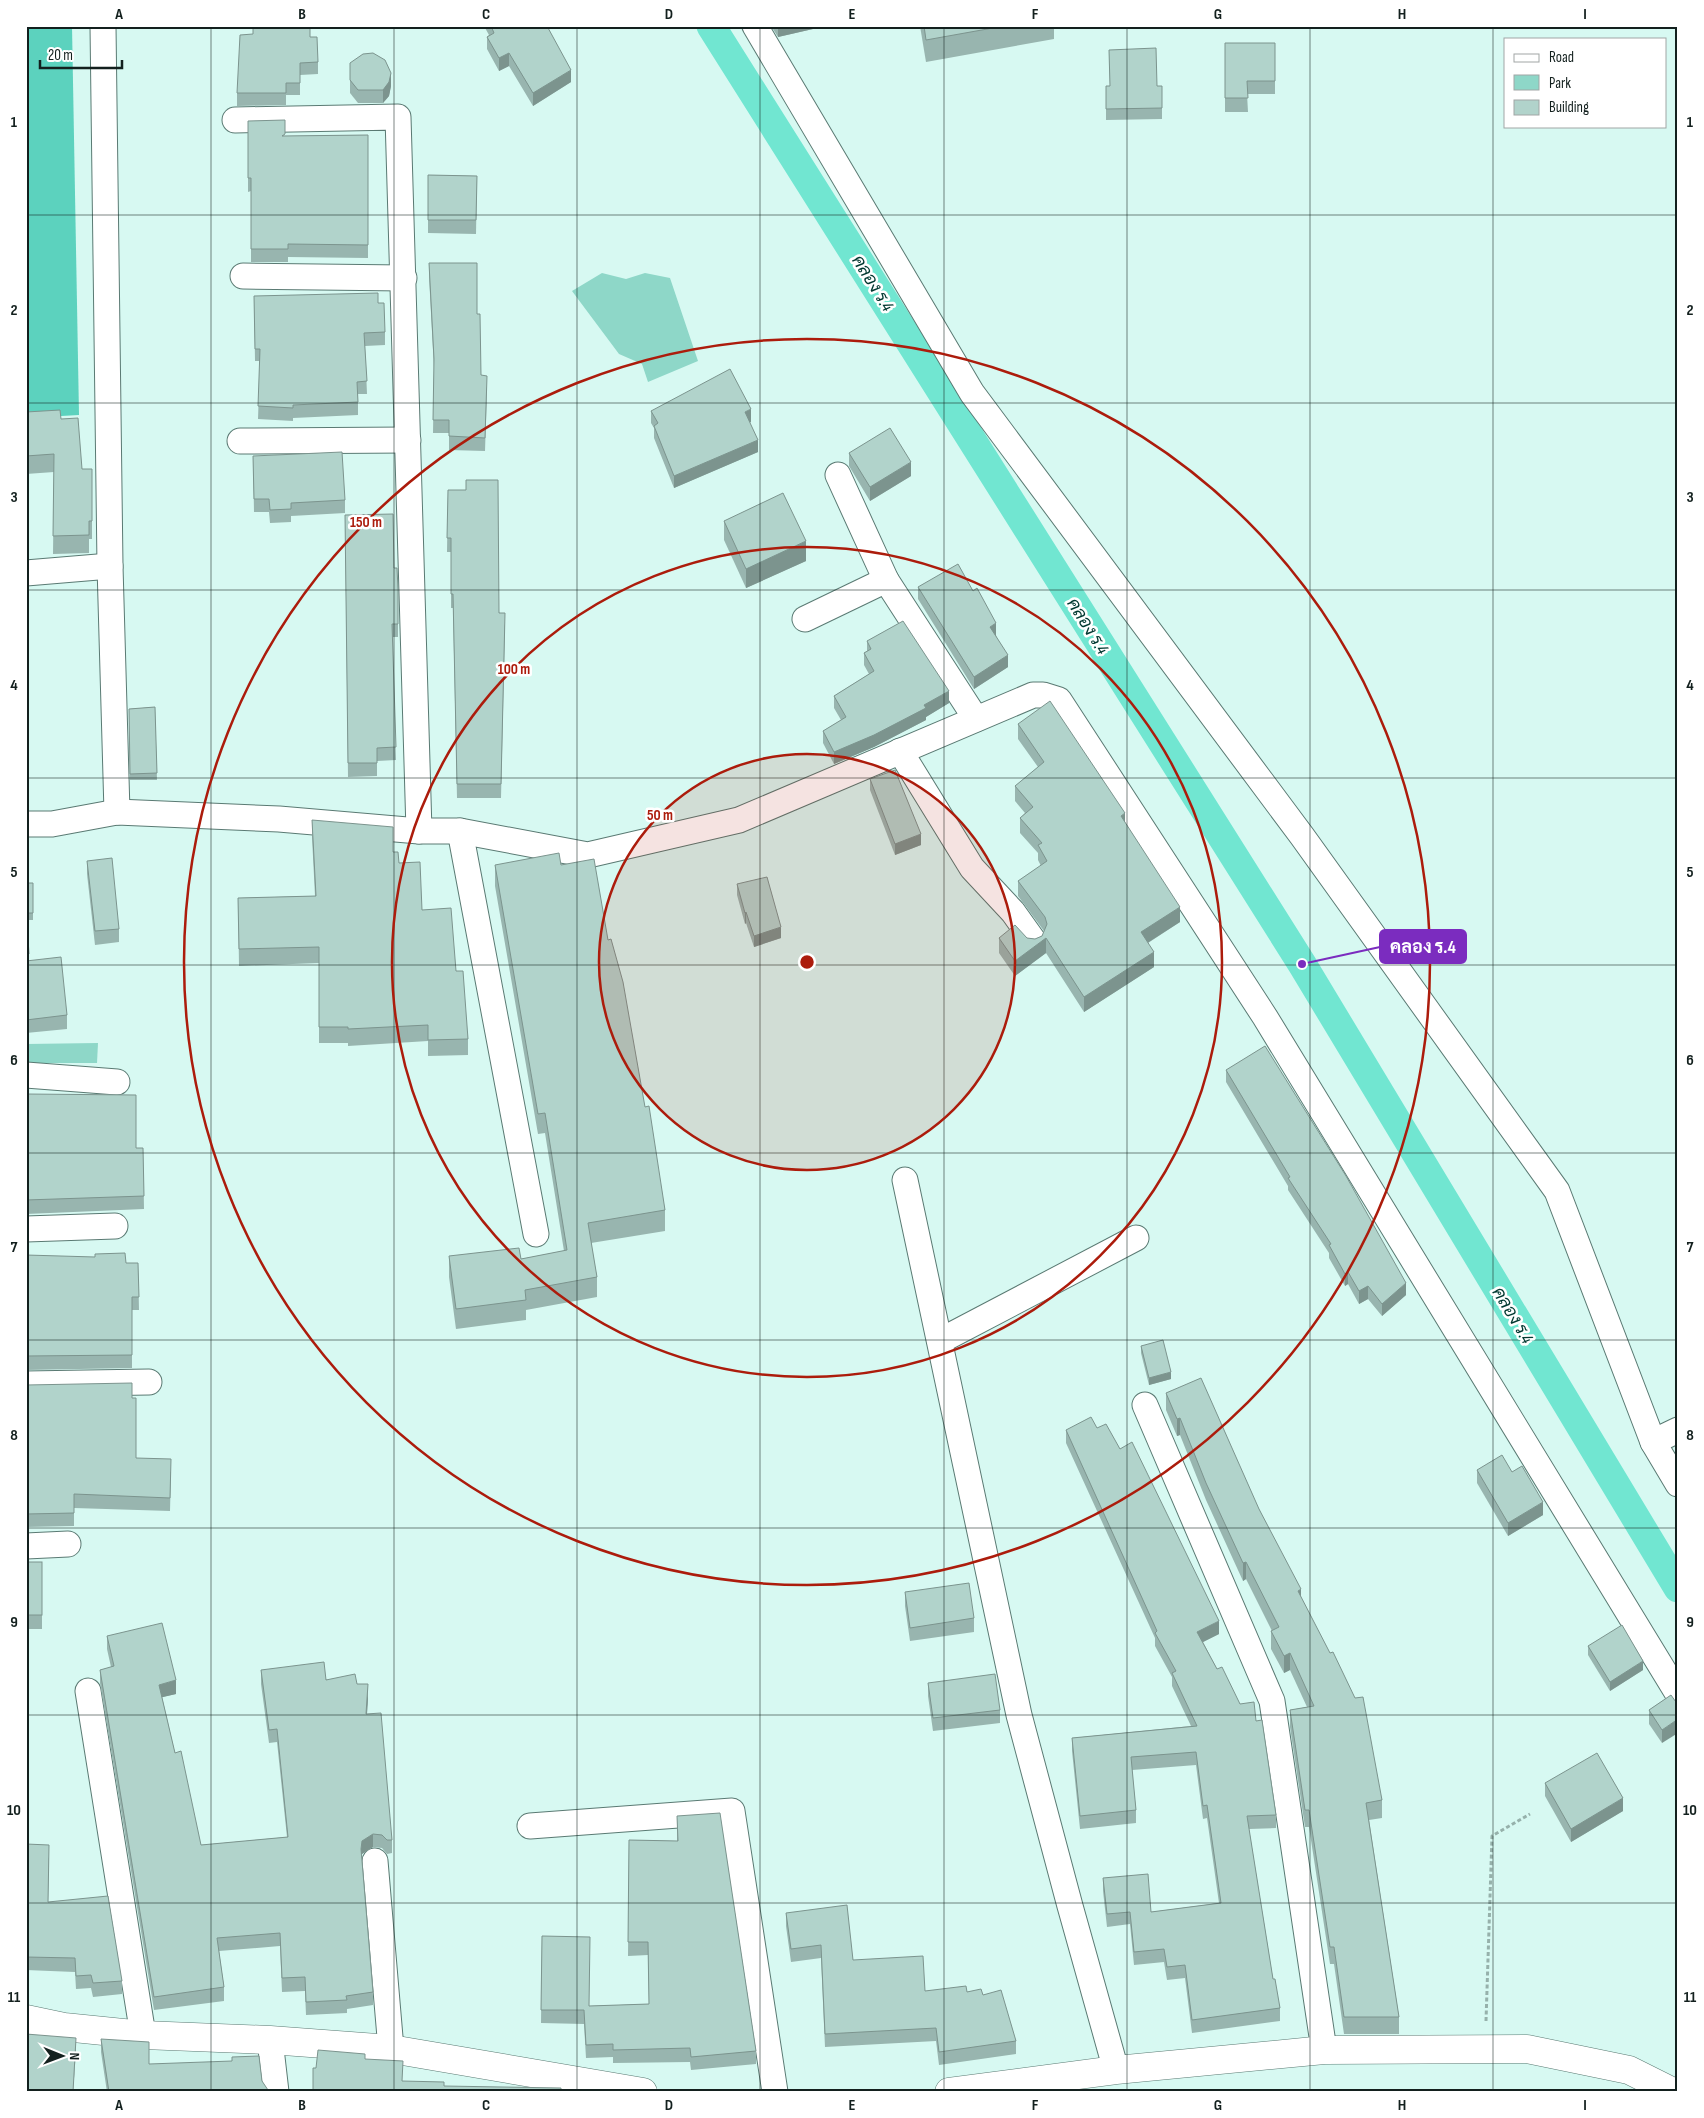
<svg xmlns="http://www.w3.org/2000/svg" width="1704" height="2118" font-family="'Sofia Sans Condensed',Sarabun,sans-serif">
  <rect width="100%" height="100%" fill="#d7f9f2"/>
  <g fill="#8ed7c8">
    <polygon points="602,273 626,279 645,273 670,278 698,361 648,382 642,364 619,354 572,291"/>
    <polygon points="98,1043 97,1063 26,1063 26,1044"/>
  </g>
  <polygon fill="#5cd2be" points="26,26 72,26 79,415 26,418"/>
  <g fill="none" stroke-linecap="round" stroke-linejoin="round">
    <polyline stroke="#71e6d1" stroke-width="29" points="711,26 1302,964 1678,1588"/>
    <defs>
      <g id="street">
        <polyline points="103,26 110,566 117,812"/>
        <polyline points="755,26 972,393 1302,836 1557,1191 1653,1442 1678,1484"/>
        <polyline points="235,120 398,117 419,831"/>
        <polyline points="243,276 404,278"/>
        <polyline points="240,441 408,440"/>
        <polyline points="838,475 886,580 976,719"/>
        <polyline points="26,573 110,566"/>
        <polyline points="805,619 886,580"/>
        <polyline points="900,751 972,868 1013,912 1033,940"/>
        <polyline points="26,824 52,824 117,812 279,819 419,831 460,831 588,855 739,820 1033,695 1043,695 1059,700 1265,1017 1678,1694"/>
        <polyline points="460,831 536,1234"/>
        <polyline points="26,1075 117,1082"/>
        <polyline points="905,1180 1019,1715 1070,1906 1116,2070"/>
        <polyline points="26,1229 115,1226"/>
        <polyline points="940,1341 1136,1238"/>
        <polyline points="26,1384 149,1382"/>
        <polyline points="1145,1405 1272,1701 1324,2050"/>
        <polyline points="1653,1442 1678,1430"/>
        <polyline points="26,1546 68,1544"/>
        <polyline points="88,1691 143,2035"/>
        <polyline points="530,1826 732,1811 775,2092"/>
        <polyline points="375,1861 391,2049"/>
        <polyline points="270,2040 276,2092"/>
      </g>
      <g id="secondary">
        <polyline points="26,2019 64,2027 143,2035 270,2040 391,2049 643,2092"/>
        <polyline points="949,2092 1116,2070 1324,2050 1527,2049 1629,2070 1673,2092"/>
      </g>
    </defs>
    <use href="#street" stroke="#5a7a73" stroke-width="27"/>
    <use href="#secondary" stroke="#5a7a73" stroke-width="29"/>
    <polyline stroke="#96b1ab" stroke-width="3" stroke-dasharray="4 2.5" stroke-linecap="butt" points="1486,2021 1492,1836 1530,1814"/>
    <use href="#street" stroke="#fff" stroke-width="25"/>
    <use href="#secondary" stroke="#fff" stroke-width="28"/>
  </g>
  <g fill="#98b5af">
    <polygon points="253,26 310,26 310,37 318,62 318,74 300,75 300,95 286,95 286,105 237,106 237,93 253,34"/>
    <polygon points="484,26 547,26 571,82 533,106 509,66 499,71 487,49 487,37 489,35"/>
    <polygon points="771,26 826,26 778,37"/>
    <polygon points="920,26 1054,26 1054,39 926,62"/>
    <polygon points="1225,43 1275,43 1275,94 1247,94 1248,112 1225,112"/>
    <polygon points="1109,50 1157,86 1162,86 1162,119 1106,120 1106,86 1110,86"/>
    <polygon points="350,63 391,86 389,96 383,103 358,103 350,93"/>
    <polygon points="248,121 285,136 368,135 368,258 288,257 288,262 251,262 251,191 248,192"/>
    <polygon points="428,175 477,176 476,234 428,233"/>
    <polygon points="429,263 477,314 481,375 487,389 485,451 449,450 449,433 433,433 434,369 429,276"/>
    <polygon points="254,296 378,303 385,332 385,345 365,346 367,394 358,394 358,415 293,418 293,421 258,419 260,361 255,361"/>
    <polygon points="651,411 751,422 749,422 758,452 674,488 654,438 654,428 651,423"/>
    <polygon points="26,412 61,419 82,469 92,469 92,539 89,539 89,553 53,554 54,472 26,474"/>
    <polygon points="849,453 911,476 870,501 849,466"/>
    <polygon points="253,456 345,500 345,513 291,516 291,522 270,523 269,512 254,512"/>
    <polygon points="448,490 505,626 501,798 457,798 453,608 451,608 451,552 447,552"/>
    <polygon points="345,515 394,568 398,589 398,637 392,637 396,760 377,761 377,776 348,777"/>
    <polygon points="724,521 806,561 746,588 724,540"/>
    <polygon points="918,587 996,635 1008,667 974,689 918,599"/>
    <polygon points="867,641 949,703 926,717 926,720 874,747 834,764 823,743 823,731 841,720 834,708 834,696 869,674 864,665 864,653 867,651"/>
    <polygon points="155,707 157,780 130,780 129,709"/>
    <polygon points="1018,724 1125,823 1180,922 1148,943 1154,967 1084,1012 1046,953 1015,976 999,953 999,938 1027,938 1035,939 1042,936 1044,931 1018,896 1018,881 1041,866 1038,860 1038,853 1020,833 1020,818 1025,813 1015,801 1015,786 1038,767 1018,739"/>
    <polygon points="870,779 921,845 895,855 870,790"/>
    <polygon points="312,820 393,852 399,863 422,910 456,971 468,1039 468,1055 428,1056 428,1041 348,1046 348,1043 319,1043 319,963 239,966 238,898 315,896 312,837"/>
    <polygon points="87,861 119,929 119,942 95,945 87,874"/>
    <polygon points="495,865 561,865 608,940 665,1210 665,1231 591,1243 597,1277 597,1297 526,1310 526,1320 456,1329 449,1277 449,1256 521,1259 564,1251 545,1133 538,1134 495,886"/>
    <polygon points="26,883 33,883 33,920 27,920 29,961 67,1015 67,1029 26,1033"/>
    <polygon points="737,884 781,938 754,947 746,923 745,924 737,895"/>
    <polygon points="1226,1070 1406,1295 1382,1316 1368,1299 1359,1304 1348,1284 1345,1286 1329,1258 1329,1253 1288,1190 1288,1186 1226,1082"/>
    <polygon points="26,1094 136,1148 143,1148 144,1209 26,1214"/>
    <polygon points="26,1255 126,1263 138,1263 139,1310 132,1310 132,1368 26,1370"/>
    <polygon points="1141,1346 1171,1379 1149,1385 1141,1353"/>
    <polygon points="26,1385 132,1398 136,1458 171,1472 170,1511 74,1508 74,1526 26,1527"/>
    <polygon points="1166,1393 1259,1509 1301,1597 1382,1800 1382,1818 1369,1820 1399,2017 1399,2034 1344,2034 1334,1964 1330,1964 1309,1827 1305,1827 1290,1727 1290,1710 1307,1707 1290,1670 1284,1673 1271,1649 1271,1631 1272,1631 1246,1579 1243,1581 1206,1500 1180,1435 1177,1436 1166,1410"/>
    <polygon points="1097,1428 1120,1449 1219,1634 1203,1642 1217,1669 1240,1704 1256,1721 1276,1815 1276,1828 1249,1829 1273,1979 1280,2008 1280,2021 1192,2033 1185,1978 1167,1980 1164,1962 1134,1965 1130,1924 1107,1927 1103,1891 1103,1878 1151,1912 1219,1903 1207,1818 1203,1819 1196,1765 1132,1770 1136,1810 1136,1823 1080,1829 1072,1751 1072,1738 1191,1726 1172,1686 1172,1677 1155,1646 1155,1638 1066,1443 1066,1430"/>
    <polygon points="1477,1470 1512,1472 1543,1515 1508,1536 1477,1483"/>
    <rect x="26" y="1562" width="16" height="67"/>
    <polygon points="905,1592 974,1618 974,1632 910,1641 905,1606"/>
    <polygon points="107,1636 176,1694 162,1697 175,1753 201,1845 287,1837 277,1742 269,1743 261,1684 261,1670 357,1684 368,1698 367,1714 392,1840 392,1853 387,1854 382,1848 373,1847 362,1854 361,1858 373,1992 373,2005 347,2009 347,2013 306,2015 305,1991 282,1992 280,1946 219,1951 224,1987 224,2001 154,2010 100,1683 100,1670 111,1667 107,1649"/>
    <polygon points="1588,1646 1643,1670 1610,1691 1588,1655"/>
    <polygon points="928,1683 1000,1710 1000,1723 933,1731 928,1696"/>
    <polygon points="1671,1695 1662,1743 1649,1724 1649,1710"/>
    <polygon points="1545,1783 1623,1811 1571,1842 1545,1796"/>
    <polygon points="677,1816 756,2051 756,2064 691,2070 690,2062 613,2063 613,2057 586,2058 584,2024 541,2023 542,1936 589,2006 649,2004 648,1955 628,1956 629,1840 677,1841"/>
    <polygon points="26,1844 49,1858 48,1902 122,1981 122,1994 93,1997 91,1988 76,1989 75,1972 26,1970"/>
    <polygon points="786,1913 853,1960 925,1991 967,1992 983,1995 1016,2041 1016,2054 939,2065 936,2041 825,2047 821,1958 791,1962 786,1926"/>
    <polygon points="101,2039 149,2064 262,2081 268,2092 107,2092 101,2052"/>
  </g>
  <g fill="#7c948e">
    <polygon points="778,26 826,26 778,37"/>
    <polygon points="509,53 509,66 499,71 499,58"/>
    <polygon points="571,70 571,82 533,106 533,93"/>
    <polygon points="391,73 391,86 389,96 383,103 383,90"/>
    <polygon points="751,409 751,422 745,425 745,412"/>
    <polygon points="758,440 758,452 674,488 674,476"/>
    <polygon points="911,462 911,476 870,501 870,487"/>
    <polygon points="806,541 806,561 746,588 746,569"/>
    <polygon points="996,623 996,635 990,639 990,627"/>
    <polygon points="1008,655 1008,667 974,689 974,677"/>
    <polygon points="949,691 949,703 926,717 926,720 874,747 834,764 834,752 924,705"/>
    <polygon points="1125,813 1125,829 1121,816"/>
    <polygon points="921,834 921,845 895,855 895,844"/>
    <polygon points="1180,907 1180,922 1141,947 1141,932"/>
    <polygon points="746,912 746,923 745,924 745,913"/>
    <polygon points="781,927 781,938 754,947 754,936"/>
    <polygon points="1046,938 1046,953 1015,976 1015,961"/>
    <polygon points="1154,952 1154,967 1084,1012 1084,997"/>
    <polygon points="1348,1272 1348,1284 1345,1286 1345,1274"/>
    <polygon points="1406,1283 1406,1295 1382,1316 1382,1304"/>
    <polygon points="1368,1286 1368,1299 1359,1304 1359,1291"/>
    <polygon points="1171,1372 1171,1379 1149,1385 1149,1378"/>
    <polygon points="1180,1418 1180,1435 1177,1436 1177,1419"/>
    <polygon points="1543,1502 1543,1515 1508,1536 1508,1523"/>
    <polygon points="1246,1562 1246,1579 1243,1581 1243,1563"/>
    <polygon points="1301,1589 1301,1606 1298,1591"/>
    <polygon points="1219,1621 1219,1634 1197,1645 1197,1632"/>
    <polygon points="1290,1653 1290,1670 1284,1673 1284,1656"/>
    <polygon points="1643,1661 1643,1670 1610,1691 1610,1682"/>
    <polygon points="176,1680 176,1694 159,1698 159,1685"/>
    <polygon points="368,1684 368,1698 366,1728 366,1714"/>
    <polygon points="1678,1719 1678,1733 1662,1743 1662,1730"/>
    <polygon points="1623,1798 1623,1811 1571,1842 1571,1829"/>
    <polygon points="373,1834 373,1847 362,1854 361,1862 361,1849 362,1841"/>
    <polygon points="76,2038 76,2051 73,2092"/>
  </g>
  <g fill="#b1d3cb" stroke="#7c948e">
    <polygon points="253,26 310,26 310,37 317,37 318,62 300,63 300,83 286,83 286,93 237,93 240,35 253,34"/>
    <polygon points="491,26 547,26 571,70 533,93 509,53 499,58 487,37 494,33"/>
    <polygon points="924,26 1004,26 926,40"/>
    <polygon points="1225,43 1275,43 1275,81 1247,81 1248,98 1225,98"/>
    <polygon points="1156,48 1157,86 1162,86 1162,108 1106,109 1106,86 1110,86 1109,50"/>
    <polygon points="373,53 385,60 391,73 389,82 383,90 358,90 350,80 350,63 363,54"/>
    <polygon points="285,120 285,134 282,136 368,135 368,245 288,244 288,249 251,249 251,178 248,178 248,121"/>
    <polygon points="428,175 477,176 476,220 428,220"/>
    <polygon points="429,263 477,263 477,314 480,314 481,375 487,376 485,438 449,436 449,420 433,420 434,359"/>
    <polygon points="378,293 378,303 384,303 385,332 364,333 367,381 357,382 358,402 293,405 293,408 258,406 260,349 255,349 254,296"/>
    <polygon points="730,369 751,409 745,412 758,440 674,476 654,426 658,423 651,411"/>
    <polygon points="60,410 61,419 78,418 82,469 92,469 92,521 89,521 89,535 53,536 54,454 26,456 26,412"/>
    <polygon points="890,428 911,462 870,487 849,453"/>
    <polygon points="342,452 345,500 291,503 291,509 270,510 269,499 254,499 253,456"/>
    <polygon points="466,480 498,480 499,613 505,613 501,784 457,784 453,594 451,594 451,538 447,538 448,490 466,490"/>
    <polygon points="783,493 806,541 746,569 724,521"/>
    <polygon points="393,514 394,568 397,568 398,589 398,624 392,624 396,747 377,748 377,763 348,763 345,515"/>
    <polygon points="958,564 973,591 977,588 996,623 990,627 1008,655 974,677 918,587"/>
    <polygon points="903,621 949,691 924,705 926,708 874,735 834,752 823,731 846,717 834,696 874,671 864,653 871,649 867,641"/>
    <polygon points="1050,701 1125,813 1121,816 1180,907 1141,932 1154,952 1084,997 1046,938 1015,961 999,938 1015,925 1027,938 1035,939 1042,936 1047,924 1045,917 1018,881 1047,861 1038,845 1042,843 1020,818 1033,807 1015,786 1044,762 1018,724"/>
    <polygon points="155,707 157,773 130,774 129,709"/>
    <polygon points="895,770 921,834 895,844 870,779"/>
    <polygon points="312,820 393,827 393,852 398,852 399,863 420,862 422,910 451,908 456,971 463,971 468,1039 428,1040 428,1025 348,1029 348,1027 319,1027 319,947 239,949 238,898 316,896"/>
    <polygon points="559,853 561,865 594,859 608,940 611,939 623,982 645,1107 649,1106 665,1210 588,1223 597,1277 525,1290 526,1300 456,1309 449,1256 519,1248 521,1259 567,1250 545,1113 538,1114 495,865"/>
    <polygon points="112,858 119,929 95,931 87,861"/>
    <polygon points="767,877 781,927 754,936 746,912 745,913 737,884"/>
    <polygon points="26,883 33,883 33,913 27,913"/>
    <polygon points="26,908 29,954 26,954"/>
    <polygon points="61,957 67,1015 26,1020 26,961"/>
    <polygon points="1265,1046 1346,1176 1406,1283 1382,1304 1368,1286 1359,1291 1348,1272 1345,1274 1329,1245 1331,1244 1288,1178 1290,1177 1226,1070"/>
    <polygon points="26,1094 136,1095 136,1148 143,1148 144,1196 26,1200"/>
    <polygon points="125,1253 126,1263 138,1263 139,1297 132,1297 132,1355 26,1356 26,1255 95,1257 95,1254"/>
    <polygon points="1163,1340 1171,1372 1149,1378 1141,1346"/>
    <polygon points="1201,1378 1259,1509 1301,1589 1298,1591 1330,1653 1333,1652 1355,1698 1363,1697 1382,1800 1366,1803 1399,2017 1344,2017 1334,1947 1330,1947 1309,1810 1305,1810 1290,1710 1314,1706 1290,1653 1284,1656 1271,1631 1279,1627 1246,1562 1243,1563 1206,1483 1180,1418 1177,1419 1166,1393"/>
    <polygon points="132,1383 132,1398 136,1398 136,1458 171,1459 170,1498 74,1494 74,1513 26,1514 26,1385"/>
    <polygon points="1091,1417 1097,1428 1106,1424 1120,1449 1132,1442 1219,1621 1197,1632 1217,1669 1222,1667 1240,1704 1254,1702 1256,1721 1262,1720 1276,1815 1247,1816 1273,1979 1275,1979 1280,2008 1192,2020 1185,1965 1167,1967 1164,1949 1134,1952 1130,1912 1107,1914 1103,1878 1148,1874 1151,1912 1221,1903 1207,1805 1203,1806 1196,1752 1131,1757 1136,1810 1080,1816 1072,1738 1197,1726 1172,1673 1176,1671 1155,1633 1157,1631 1066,1430"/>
    <polygon points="1502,1455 1512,1472 1522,1466 1543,1502 1508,1523 1477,1470"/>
    <rect x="26" y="1562" width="16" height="53"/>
    <polygon points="969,1583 974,1618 910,1628 905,1592"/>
    <polygon points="162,1623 176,1680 159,1685 175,1753 181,1751 201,1845 288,1837 277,1729 269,1730 261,1670 324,1662 326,1680 355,1674 357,1684 368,1684 366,1714 381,1713 392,1840 387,1840 382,1835 373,1834 362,1841 361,1849 373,1992 346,1996 347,2000 306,2002 305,1977 282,1978 280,1933 217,1938 224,1987 154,1997 100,1670 114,1666 107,1636"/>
    <polygon points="1622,1625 1643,1661 1610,1682 1588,1646"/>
    <polygon points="995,1674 1000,1710 933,1718 928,1683"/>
    <polygon points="1671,1695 1678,1705 1678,1719 1662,1730 1649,1710"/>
    <polygon points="1597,1753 1623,1798 1571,1829 1545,1783"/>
    <polygon points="720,1813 756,2051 691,2057 690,2048 613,2050 613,2044 586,2045 584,2010 541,2010 542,1936 590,1937 589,2006 649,2004 648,1942 628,1942 629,1840 678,1841 677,1816"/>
    <polygon points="26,1844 49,1845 48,1902 108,1896 122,1981 93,1983 91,1975 76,1976 75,1958 26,1957"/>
    <polygon points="847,1905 853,1960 923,1956 925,1991 966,1986 967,1992 981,1989 983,1995 1001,1990 1016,2041 939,2052 936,2028 825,2034 821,1945 791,1949 786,1913"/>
    <polygon points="26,2034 76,2038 73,2092 26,2092"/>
    <polygon points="101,2039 149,2042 149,2064 232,2061 232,2057 259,2056 262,2081 268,2090 268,2092 109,2092"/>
    <polygon points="318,2050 365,2054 365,2059 403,2061 402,2081 444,2082 444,2086 561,2088 561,2092 313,2092 313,2068 316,2068"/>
  </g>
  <path fill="none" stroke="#13201e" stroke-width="1" stroke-opacity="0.55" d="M211,26V2092M394,26V2092M577,26V2092M760,26V2092M944,26V2092M1127,26V2092M1310,26V2092M1493,26V2092M26,215H1678M26,403H1678M26,590H1678M26,778H1678M26,965H1678M26,1153H1678M26,1340H1678M26,1528H1678M26,1715H1678M26,1903H1678"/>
  <circle cx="807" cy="962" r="208" fill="#ac1c0c" fill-opacity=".12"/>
  <g fill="none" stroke="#ac1c0c" stroke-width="2.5">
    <circle cx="807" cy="962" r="208"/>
    <circle cx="807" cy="962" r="415"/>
    <circle cx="807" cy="962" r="623"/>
  </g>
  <g text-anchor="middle" stroke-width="5" stroke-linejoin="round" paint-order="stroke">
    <g font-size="18" font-style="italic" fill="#003830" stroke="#fff">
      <text transform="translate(873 283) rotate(58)" y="6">คลอง ร.4</text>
      <text transform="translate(1088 626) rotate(58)" y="6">คลอง ร.4</text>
      <text transform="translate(1513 1315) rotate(59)" y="6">คลอง ร.4</text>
    </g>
  </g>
  <circle cx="807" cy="962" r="8" fill="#ac1c0c" stroke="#fff" stroke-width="2.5"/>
  <g font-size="15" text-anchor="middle" font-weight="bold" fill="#ac1c0c" stroke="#fff" stroke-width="5" stroke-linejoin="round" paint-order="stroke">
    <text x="366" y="527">150 m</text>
    <text x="514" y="674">100 m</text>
    <text x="660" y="820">50 m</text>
  </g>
  <path fill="none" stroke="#7b2cbf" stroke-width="2" d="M1302 964L1380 947"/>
  <circle fill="#7b2cbf" stroke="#fff" stroke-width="2" cx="1302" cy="964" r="5"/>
  <rect fill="#7b2cbf" stroke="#7b2cbf" stroke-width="2" x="1380" y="930" width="86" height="33" rx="5"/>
  <g font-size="18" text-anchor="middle" font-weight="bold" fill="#fff">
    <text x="1423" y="953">คลอง ร.4</text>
  </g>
  <rect width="1704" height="2118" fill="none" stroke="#ffffff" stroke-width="55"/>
  <rect x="1504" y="38" width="162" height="90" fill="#ffffff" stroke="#a1a6a5"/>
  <rect x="1514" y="54" width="25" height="8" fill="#ffffff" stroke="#a1a6a5"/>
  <text x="1549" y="62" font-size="15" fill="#13201e">Road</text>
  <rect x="1514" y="75" width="25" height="15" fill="#8ed7c8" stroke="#a1a6a5"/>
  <text x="1549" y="88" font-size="15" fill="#13201e">Park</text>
  <rect x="1514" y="100" width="25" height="15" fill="#b1d3cb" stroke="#a1a6a5"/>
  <text x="1549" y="112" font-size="15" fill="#13201e">Building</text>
  <g transform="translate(62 2056) rotate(91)" stroke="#ffffff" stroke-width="4" paint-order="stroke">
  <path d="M0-4L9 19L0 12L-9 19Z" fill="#13201e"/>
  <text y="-8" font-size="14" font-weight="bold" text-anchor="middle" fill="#13201e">N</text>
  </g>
  <path d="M40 60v8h82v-8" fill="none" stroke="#13201e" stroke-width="2.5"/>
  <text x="48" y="60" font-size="15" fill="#13201e" stroke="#ffffff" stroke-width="4" paint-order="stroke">20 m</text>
  <rect x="28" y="28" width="1648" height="2062" fill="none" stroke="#13201e" stroke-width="2"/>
  <g font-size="16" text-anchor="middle" font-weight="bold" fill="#13201e">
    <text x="119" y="19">A</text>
    <text x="302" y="19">B</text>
    <text x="486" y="19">C</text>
    <text x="669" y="19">D</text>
    <text x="852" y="19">E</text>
    <text x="1035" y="19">F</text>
    <text x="1218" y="19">G</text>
    <text x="1402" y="19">H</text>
    <text x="1585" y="19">I</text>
    <text x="14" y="127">1</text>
    <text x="1690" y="127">1</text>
    <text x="14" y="315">2</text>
    <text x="1690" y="315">2</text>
    <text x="14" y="502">3</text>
    <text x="1690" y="502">3</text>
    <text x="14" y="690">4</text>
    <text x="1690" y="690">4</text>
    <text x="14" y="877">5</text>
    <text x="1690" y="877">5</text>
    <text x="14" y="1065">6</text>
    <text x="1690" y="1065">6</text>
    <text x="14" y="1252">7</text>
    <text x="1690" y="1252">7</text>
    <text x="14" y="1440">8</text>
    <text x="1690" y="1440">8</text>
    <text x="14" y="1627">9</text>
    <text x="1690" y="1627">9</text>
    <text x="14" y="1815">10</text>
    <text x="1690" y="1815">10</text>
    <text x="14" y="2002">11</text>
    <text x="1690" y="2002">11</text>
    <text x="119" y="2110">A</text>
    <text x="302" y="2110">B</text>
    <text x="486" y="2110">C</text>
    <text x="669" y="2110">D</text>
    <text x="852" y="2110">E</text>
    <text x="1035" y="2110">F</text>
    <text x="1218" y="2110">G</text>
    <text x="1402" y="2110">H</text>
    <text x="1585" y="2110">I</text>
  </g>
</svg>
